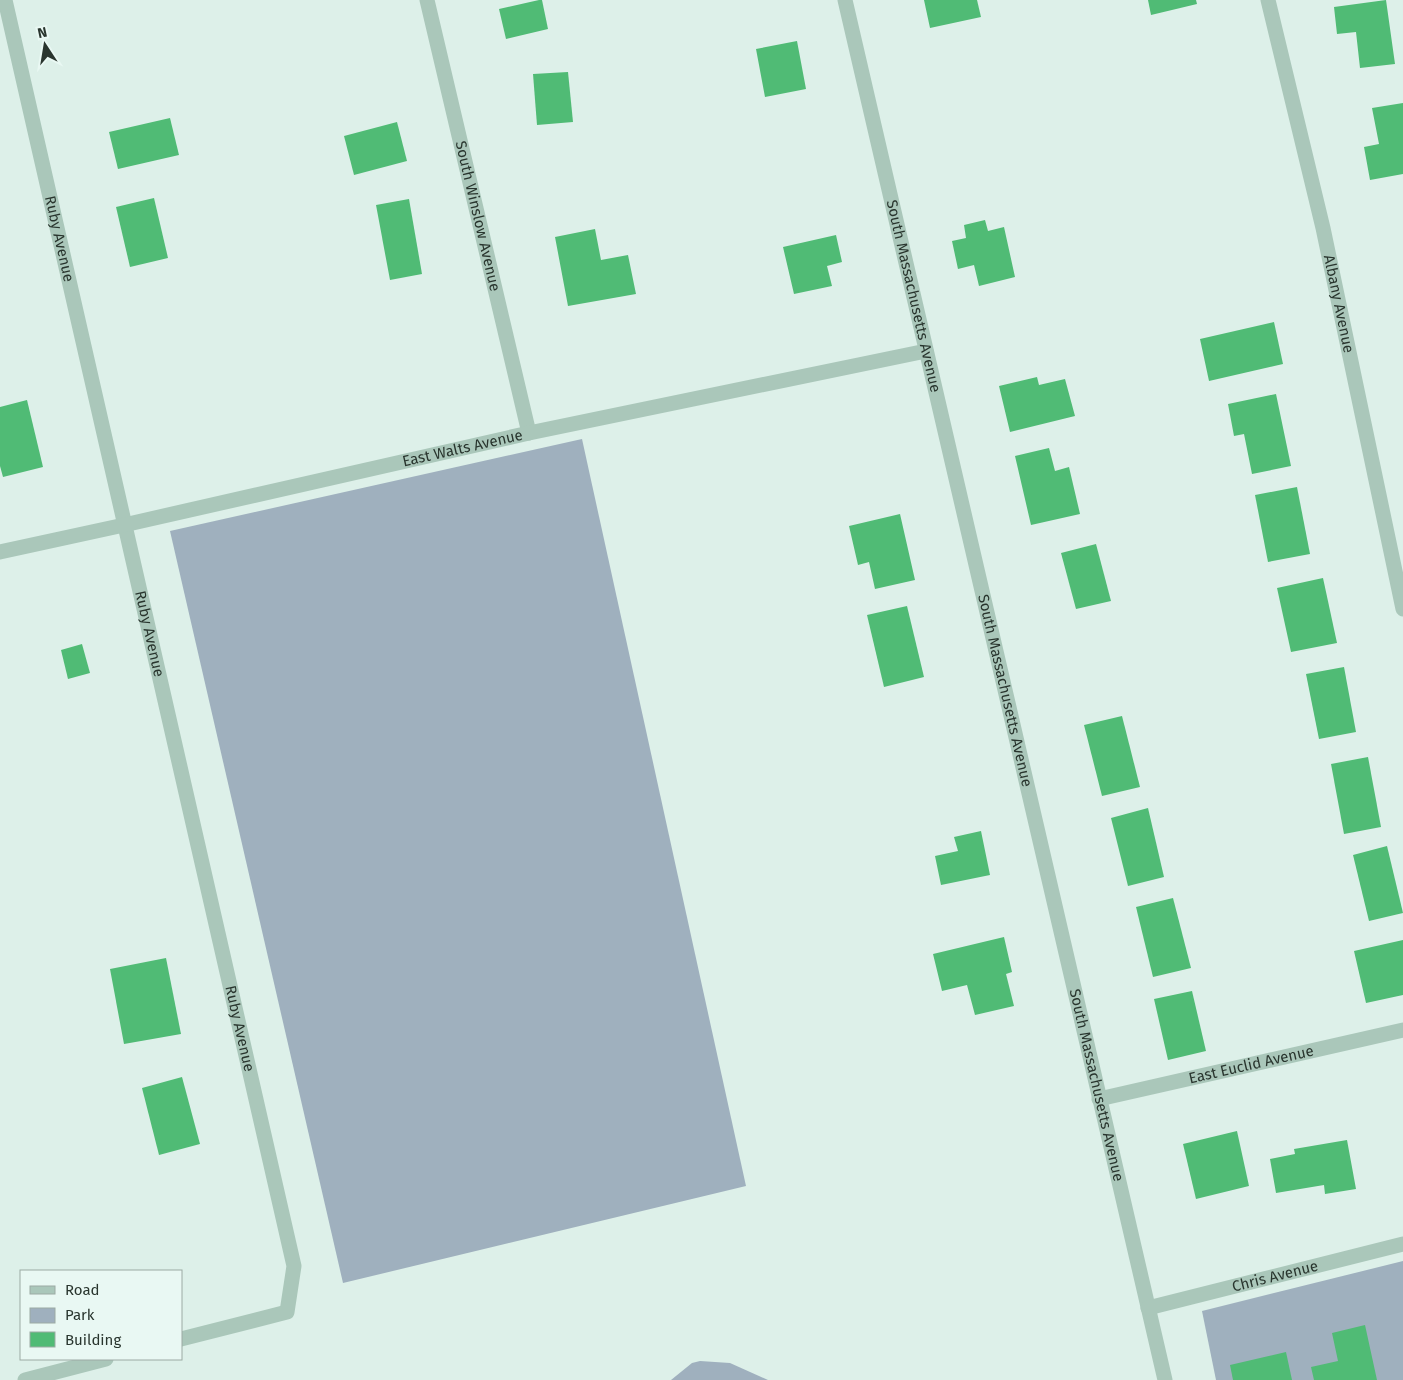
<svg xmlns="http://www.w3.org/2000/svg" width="1403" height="1380" font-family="'Fira Sans',sans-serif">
  <rect width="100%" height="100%" fill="#ddf0e9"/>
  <g fill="#9fb0be">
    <polygon points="582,439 746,1186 343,1283 170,531"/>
    <polygon points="1403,1261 1403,1380 1216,1380 1202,1311"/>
    <polygon points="700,1361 730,1363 768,1380 671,1380 692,1363"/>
  </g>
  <g fill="#50bb75">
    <polygon points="539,0 542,0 548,29 506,39 499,9"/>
    <polygon points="924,0 977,0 981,17 930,28"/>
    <polygon points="1148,0 1196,0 1197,4 1151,15"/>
    <polygon points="1386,0 1395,64 1360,68 1356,32 1337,34 1334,7"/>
    <polygon points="797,41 806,89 765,97 756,49"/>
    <polygon points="568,72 573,122 537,125 533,74"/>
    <polygon points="1403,103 1403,174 1370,180 1364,147 1379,144 1372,108"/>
    <polygon points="170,118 179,155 118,169 109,132"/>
    <polygon points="397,122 407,161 354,175 344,136"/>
    <polygon points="154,198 168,258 130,267 116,207"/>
    <polygon points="409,199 422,274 390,280 376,205"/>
    <polygon points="985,220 988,231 1004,227 1015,277 979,286 974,265 958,269 952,241 966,238 964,225"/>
    <polygon points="595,229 601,260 628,255 636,294 568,306 555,237"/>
    <polygon points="836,235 842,262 827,266 832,286 794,294 783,247"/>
    <polygon points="1274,322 1283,364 1209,381 1200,339"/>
    <polygon points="1037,377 1039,385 1065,379 1075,416 1010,432 999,386"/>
    <polygon points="1276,394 1291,466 1252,474 1244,434 1234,436 1228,404"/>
    <polygon points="27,400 43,467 3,477 0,466 0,407"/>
    <polygon points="1049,448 1055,471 1069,467 1080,514 1031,525 1015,456"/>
    <polygon points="1297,487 1310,554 1268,562 1255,495"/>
    <polygon points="900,514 915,580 875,589 869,562 858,565 849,526"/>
    <polygon points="1096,544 1111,601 1076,609 1061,553"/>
    <polygon points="1323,578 1337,643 1291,652 1277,588"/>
    <polygon points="907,606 924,677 884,687 867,615"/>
    <polygon points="82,644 90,673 68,679 61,650"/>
    <polygon points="1344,667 1356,732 1319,739 1306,674"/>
    <polygon points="1122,716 1140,787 1102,796 1084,725"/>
    <polygon points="1368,757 1381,827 1344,834 1331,764"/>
    <polygon points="1148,808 1164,877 1128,886 1111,818"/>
    <polygon points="981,831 990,875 941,885 935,856 958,851 954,837"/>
    <polygon points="1387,846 1403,913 1369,921 1353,855"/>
    <polygon points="1173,898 1191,968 1153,977 1136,907"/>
    <polygon points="1004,937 1012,972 1006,974 1014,1006 975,1015 967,985 942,991 933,954"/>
    <polygon points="1403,940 1403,995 1366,1003 1354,951"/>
    <polygon points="166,958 181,1034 124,1044 110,969"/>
    <polygon points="1192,991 1206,1051 1168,1060 1154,999"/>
    <polygon points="182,1077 200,1144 159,1155 142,1088"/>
    <polygon points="1237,1131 1249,1186 1196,1199 1183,1144"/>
    <polygon points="1347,1140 1356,1189 1325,1194 1324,1185 1276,1193 1270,1159 1295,1154 1294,1149"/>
    <polygon points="1365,1325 1377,1380 1314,1380 1311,1367 1338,1361 1332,1333"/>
    <polygon points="1286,1352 1292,1380 1233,1380 1230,1365"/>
  </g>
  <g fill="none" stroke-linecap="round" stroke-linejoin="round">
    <g stroke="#aac7ba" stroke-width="15">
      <path id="s1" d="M5,0L294,1266L287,1312L181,1339"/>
      <path id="s2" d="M427,0L529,433"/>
      <path id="s3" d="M845,0L1165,1380"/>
      <path id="s4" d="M1268,0L1323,228L1403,609"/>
      <path id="s5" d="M0,552L124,525L529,433L926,351"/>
      <path id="s6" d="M1099,1099L1403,1030"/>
      <path id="s7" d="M1148,1308L1403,1244"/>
      <polyline points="25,1380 106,1359"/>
    </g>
  </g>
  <g text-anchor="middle" stroke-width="4.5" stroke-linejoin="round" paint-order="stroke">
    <g font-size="15" fill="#29352e" stroke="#e9f8f3">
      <text dy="5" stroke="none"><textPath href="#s2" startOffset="222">South Winslow Avenue</textPath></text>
      <text dy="5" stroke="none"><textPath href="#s1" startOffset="245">Ruby Avenue</textPath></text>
      <text dy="5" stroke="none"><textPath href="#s3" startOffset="304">South Massachusetts Avenue</textPath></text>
      <text dy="5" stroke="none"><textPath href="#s4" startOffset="312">Albany Avenue</textPath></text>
      <text dy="5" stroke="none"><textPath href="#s5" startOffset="474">East Walts Avenue</textPath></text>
      <text dy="5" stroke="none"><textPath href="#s1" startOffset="650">Ruby Avenue</textPath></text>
      <text dy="5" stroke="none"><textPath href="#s3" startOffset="709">South Massachusetts Avenue</textPath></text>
      <text dy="5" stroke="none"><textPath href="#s1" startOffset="1055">Ruby Avenue</textPath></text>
      <text dy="5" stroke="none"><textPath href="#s6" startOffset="156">East Euclid Avenue</textPath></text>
      <text dy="5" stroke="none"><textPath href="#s3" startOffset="1114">South Massachusetts Avenue</textPath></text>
      <text dy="5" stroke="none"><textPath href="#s7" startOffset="131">Chris Avenue</textPath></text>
    </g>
  </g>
  <rect x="20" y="1270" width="162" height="90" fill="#e9f8f3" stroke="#9caaa4"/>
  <rect x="30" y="1286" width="25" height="8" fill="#aac7ba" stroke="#9caaa4"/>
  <text x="65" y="1295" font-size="15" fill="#29352e">Road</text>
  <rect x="30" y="1308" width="25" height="15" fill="#9fb0be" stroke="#9caaa4"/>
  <text x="65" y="1320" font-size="15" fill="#29352e">Park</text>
  <rect x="30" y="1332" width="25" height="15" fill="#50bb75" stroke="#9caaa4"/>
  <text x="65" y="1345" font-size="15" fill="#29352e">Building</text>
  <g transform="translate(45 45) rotate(348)" stroke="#e9f8f3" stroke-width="4" paint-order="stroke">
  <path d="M0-4L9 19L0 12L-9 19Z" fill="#29352e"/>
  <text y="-8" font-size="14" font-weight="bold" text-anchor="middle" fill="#29352e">N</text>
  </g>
</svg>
